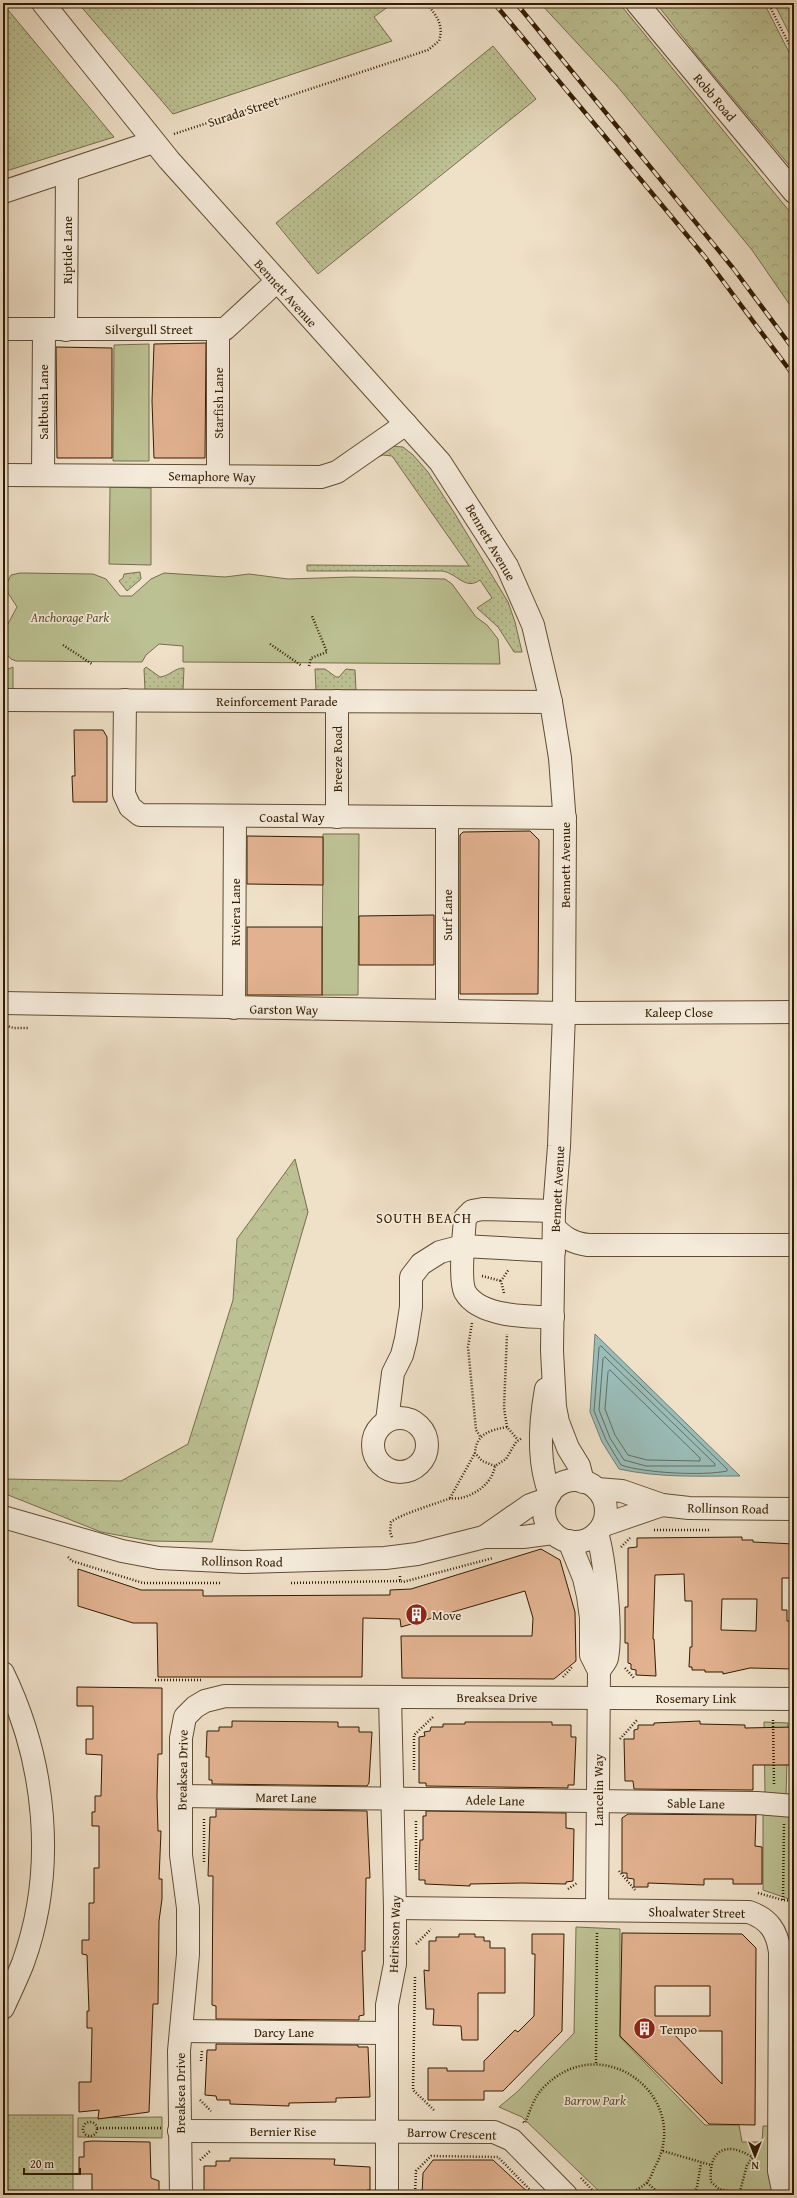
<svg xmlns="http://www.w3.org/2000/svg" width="797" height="2198" font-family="'Gentium Book Plus',serif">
  <defs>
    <pattern id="grass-dots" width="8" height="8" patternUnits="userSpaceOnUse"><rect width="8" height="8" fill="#bcc193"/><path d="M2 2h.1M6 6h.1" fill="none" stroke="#a2a57d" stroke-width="1.8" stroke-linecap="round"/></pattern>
    <pattern id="forest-crowns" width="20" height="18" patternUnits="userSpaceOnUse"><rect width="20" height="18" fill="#bcc193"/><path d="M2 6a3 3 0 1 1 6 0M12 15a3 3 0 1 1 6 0" fill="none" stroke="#a2a57d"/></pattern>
  </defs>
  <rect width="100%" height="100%" fill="#efe0c8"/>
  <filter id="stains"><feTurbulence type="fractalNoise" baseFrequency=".005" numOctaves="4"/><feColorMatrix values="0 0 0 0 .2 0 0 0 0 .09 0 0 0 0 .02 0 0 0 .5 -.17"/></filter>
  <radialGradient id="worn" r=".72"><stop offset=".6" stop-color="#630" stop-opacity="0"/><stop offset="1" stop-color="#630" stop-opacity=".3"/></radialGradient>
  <g fill="url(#grass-dots)" stroke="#776e4a">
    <polygon points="78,3 393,3 374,17 392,41 173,114"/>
    <polygon points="774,3 794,3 794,43"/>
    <polygon points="3,4 114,137 3,172"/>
    <polygon points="493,46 536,99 318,274 276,223"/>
    <path d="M391,446L403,447L413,455L428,472L455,514L508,602L515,622L522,652H514L498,627L477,608L492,598L480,580C465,591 457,573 442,571H307V565L469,566L392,456L383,455L362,463Z"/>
    <polygon points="140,572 141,579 127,591 119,581 123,578 124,574"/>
    <path d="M146,667L160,677C170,676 174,668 184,668L183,691L145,690L144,669Z"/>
    <polygon points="315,669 325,669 336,677 339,677 346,669 355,670 356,690 316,691"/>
    <rect x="3" y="2115" width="70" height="80"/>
  </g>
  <g fill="url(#forest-crowns)" stroke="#776e4a">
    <polygon points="540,3 619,3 794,217 794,311 752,250 617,86"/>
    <polygon points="656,3 764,3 794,62 794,171 700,59"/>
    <polygon points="295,1159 308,1212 212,1542 150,1541 101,1532 3,1493 3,1479 121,1481 188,1444 233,1300 237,1239"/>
  </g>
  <g fill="#bcc193" stroke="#776e4a">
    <polygon points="149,344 149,461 113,461 114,345"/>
    <polygon points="110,487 151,488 151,565 109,564"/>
    <polygon points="20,573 93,574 106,579 120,596 132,596 151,579 164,573 225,577 249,574 288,579 352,577 445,579 452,584 476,617 487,625 498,639 500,664 183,662 183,646 159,644 146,655 142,662 16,661 11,659 3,650 3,633 17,607 8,593 7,583 11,575"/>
    <polygon points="13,667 13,688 11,691 3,692 3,671"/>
    <polygon points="323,834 359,834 358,995 322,995"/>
    <polygon points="764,1722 788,1723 786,1798 765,1794"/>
    <polygon points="763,1813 789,1814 789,1899 763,1890"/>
    <polygon points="576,1927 620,1929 620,2037 705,2125 739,2125 742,2142 762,2142 763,2126 769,2126 775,2195 603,2195 522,2117 499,2107 517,2092 574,2033"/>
    <polygon points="162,2117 162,2138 78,2137 78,2118"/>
  </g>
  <path fill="#9abdb9" stroke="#707d6f" d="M595,1334L740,1476C699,1476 659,1478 619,1469L602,1442L590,1412Z"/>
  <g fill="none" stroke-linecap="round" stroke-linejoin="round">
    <g stroke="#666c5d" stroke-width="1">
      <path d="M601,1346L727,1469V1471C703,1476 644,1473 621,1465L606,1440L594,1411L599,1348Z"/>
      <polygon points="605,1357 715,1464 715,1466 646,1466 624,1460 610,1438 599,1410 603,1359"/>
      <polygon points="610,1370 700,1458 700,1461 647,1460 628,1455 615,1435 605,1409 608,1372"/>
    </g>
  </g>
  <g fill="#e2b290" stroke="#321c01" fill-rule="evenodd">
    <polygon points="206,343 205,458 154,458 152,401 154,344"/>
    <polygon points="56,347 112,348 112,458 57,458"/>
    <polygon points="74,730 103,730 107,737 107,802 73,802 72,776 75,776"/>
    <polygon points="530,831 539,840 538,994 460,994 460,835 463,832"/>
    <polygon points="247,836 323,837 323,885 247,884"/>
    <polygon points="434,915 434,965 359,965 359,916"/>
    <rect x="247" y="927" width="75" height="68"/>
    <path d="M742,1537V1540H753V1542L794,1544V1578H782V1610H787V1621H794V1669L750,1668L723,1674V1672H705V1670H692V1667H689L690,1647H692V1601H685L684,1574L655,1575L653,1639H654L656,1676L636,1675V1670L631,1669V1664L628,1663V1643H625V1607H628V1548L637,1547V1538ZM722,1599H757L756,1631L721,1630Z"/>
    <polygon points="541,1549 560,1560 575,1612 576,1661 554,1679 402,1678 401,1636 532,1636 533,1618 525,1591 401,1627 400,1619 363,1618 362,1677 158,1677 157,1623 133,1623 78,1606 78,1569 141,1590 203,1590 203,1596 390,1595 390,1590 411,1589"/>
    <polygon points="77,1687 162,1688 162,1754 158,1754 157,1796 158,1831 161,1831 159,1879 162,1879 162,1899 159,1921 158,2004 153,2004 149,2112 98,2119 99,2110 79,2112 79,2082 91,2082 92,2028 87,2028 87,2011 89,2011 87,1955 82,1954 82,1940 89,1940 89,1903 94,1903 94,1868 99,1868 99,1826 92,1826 92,1812 95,1812 95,1796 101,1796 102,1755 86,1754 86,1739 93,1739 93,1706 77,1706"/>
    <polygon points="232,1721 338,1722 338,1727 359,1727 359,1732 372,1732 369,1783 367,1786 212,1784 212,1780 209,1780 209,1757 206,1757 207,1731 219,1731 219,1727 232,1727"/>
    <polygon points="700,1721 700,1724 745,1725 745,1728 794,1727 794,1765 753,1765 753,1790 634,1789 633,1781 625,1781 624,1739 634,1739 634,1730 638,1729 638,1725 654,1725 654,1723"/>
    <polygon points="465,1722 552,1722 552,1725 571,1725 571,1737 576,1737 574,1785 568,1785 568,1788 426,1786 426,1783 419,1783 419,1737 425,1736 424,1732 430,1731 431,1727 443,1727 443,1724 465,1724"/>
    <polygon points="216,1809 367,1811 370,1878 366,1878 365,1951 362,1951 364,2015 359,2016 359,2020 216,2019 216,2006 212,2005 213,1876 208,1876 210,1817 216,1817"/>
    <polygon points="426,1811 566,1813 566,1828 574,1829 573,1881 566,1882 566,1884 522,1883 470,1884 470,1886 425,1884 425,1880 419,1880 419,1866 420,1840 423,1840 423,1816 426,1816"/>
    <polygon points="628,1814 756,1815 755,1846 762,1847 762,1884 733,1884 733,1879 704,1879 704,1885 648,1883 648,1887 634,1887 634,1879 627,1878 627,1873 622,1873 622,1818"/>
    <path d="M622,1933L742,1934L756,1948L755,2125L709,2124L620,2036ZM655,1986H710V2016H655ZM671,2031H722V2084Z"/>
    <polygon points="459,1934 475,1934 475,1937 484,1937 484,1941 490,1941 490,1948 505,1948 505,1993 478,1993 478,2040 462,2040 461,2026 433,2025 434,2009 426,2009 424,1970 429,1971 429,1941 436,1941 436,1937 459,1937"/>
    <polygon points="532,1934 564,1934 562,2031 503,2091 484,2091 484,2100 428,2100 428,2068 447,2068 447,2071 484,2071 484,2061 515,2030 518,2032 534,2016 535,1954 532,1954"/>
    <polygon points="216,2044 358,2045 358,2047 368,2047 370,2097 336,2098 336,2102 289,2103 289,2106 230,2104 230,2100 217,2100 216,2096 205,2095 207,2050 216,2050"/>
    <polygon points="92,2141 150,2142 151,2178 159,2181 159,2195 92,2195 92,2174 79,2174 79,2157 84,2157 84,2142"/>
    <polygon points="230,2158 335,2159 334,2165 370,2167 370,2190 367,2190 367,2195 204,2195 204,2166 216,2166 216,2161 230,2161"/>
    <polygon points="433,2160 493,2160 531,2195 422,2195 423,2173"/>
  </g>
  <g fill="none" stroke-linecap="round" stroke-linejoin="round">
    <defs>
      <g id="minor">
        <polyline points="43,3 169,160 440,462 507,566 533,625 551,702 560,758 565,824 564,1013 559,1146 554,1211 552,1351 555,1407 558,1422 568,1448 579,1466 583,1482"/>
        <polyline points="637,3 794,192"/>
        <polyline points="3,192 153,142"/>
        <polyline points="3,329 225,329 276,282"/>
        <polyline points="66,330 67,171"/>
        <polyline points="3,475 321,477 337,472 406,424"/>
        <polyline points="43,475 44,329"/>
        <polyline points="218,476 218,329"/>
        <polyline points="3,700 551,702"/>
        <polyline points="125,700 124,794 130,807 140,815 565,818"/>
        <polyline points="337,701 337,817"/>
        <polyline points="447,818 447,998 449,1011"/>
        <polyline points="3,1003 564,1013 794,1012"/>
        <polyline points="234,1008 235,817"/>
        <path d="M554,1227C564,1238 573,1243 588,1245H794"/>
        <path d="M553,1317C529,1317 479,1317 465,1292C459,1280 464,1233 465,1218L472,1211L483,1209L554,1211"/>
        <path d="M546,1389C540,1422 537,1462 550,1494"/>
        <circle cx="400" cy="1445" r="27"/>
        <polyline points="387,1421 393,1373 402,1355 406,1339 411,1307 411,1277 421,1264 440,1252 463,1246 554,1251"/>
        <circle cx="575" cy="1511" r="31"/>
        <polyline points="597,1489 622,1491 662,1505 689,1508 794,1509"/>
        <polyline points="3,1517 122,1551 159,1558 243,1562 385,1558 417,1554 484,1537 523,1537 553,1533"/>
        <polyline points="604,1525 662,1505"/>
        <path d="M597,1533C605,1559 612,1632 607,1658C606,1662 601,1667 599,1671"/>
        <polyline points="484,1537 530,1505 547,1499"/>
        <polyline points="569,1541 584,1578 588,1596 591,1618 591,1655 599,1671 597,1909"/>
        <path d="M3,1673C46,1762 57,1869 23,1963C17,1978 10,1993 3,2008"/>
        <polyline points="181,1796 757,1803 794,1806"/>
        <path d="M395,1908L749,1912C769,1919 777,1931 780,1952L779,2171L784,2195"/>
        <polyline points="181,2031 387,2033"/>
        <polyline points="179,2131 494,2132 512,2140 566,2195"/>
        <polyline points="181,2195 179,2051 188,1954 188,1908 181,1855 181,1738 185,1717 195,1707 205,1701 225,1696 794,1699"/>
        <polyline points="387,2195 387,2005 395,1964 395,1908 390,1697"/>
      </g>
    </defs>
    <use href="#minor" stroke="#614d33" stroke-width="24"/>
    <g stroke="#321c01" stroke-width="2.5" stroke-dasharray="1 2" stroke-linecap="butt">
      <polyline points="768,3 794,54"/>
      <path d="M174,134L428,50L439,41C444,25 437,16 426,3"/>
      <polyline points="270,644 302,666"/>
      <polyline points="63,645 92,664"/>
      <polyline points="309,666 311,658 327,652 312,616"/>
      <polyline points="3,1025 14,1028 28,1028"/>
      <polyline points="482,1276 501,1281"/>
      <polyline points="504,1293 501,1281 509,1269"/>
      <polyline points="472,1323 468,1347 476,1430 480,1436"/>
      <polyline points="507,1427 504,1408 507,1334"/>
      <path d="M495,1466L482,1461L475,1453C476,1434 490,1430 507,1427L518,1440"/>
      <polyline points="450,1498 475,1453"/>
      <polyline points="654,1530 711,1530"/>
      <path d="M392,1537L390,1532L391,1522C401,1514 435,1504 448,1499C452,1498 457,1499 461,1498C477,1494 492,1483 495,1466L506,1459L516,1442L522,1438"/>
      <polyline points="621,1547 630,1538"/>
      <polyline points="68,1557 72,1561 143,1583 220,1583"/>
      <polyline points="400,1576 400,1581 403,1582 493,1558"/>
      <polyline points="291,1583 400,1581"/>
      <polyline points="625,1668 634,1678"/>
      <polyline points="563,1677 573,1666"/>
      <polyline points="155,1680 201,1680"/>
      <polyline points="773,1720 774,1785"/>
      <polyline points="620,1739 638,1719"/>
      <polyline points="414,1770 414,1735 433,1717"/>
      <polyline points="204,1862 204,1817"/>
      <polyline points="416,1870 416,1819"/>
      <polyline points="619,1871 635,1890"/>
      <polyline points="568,1889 577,1883"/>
      <polyline points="758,1893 783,1900 794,1901"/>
      <polyline points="783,1900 784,1824"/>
      <polyline points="416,1944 431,1929"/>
      <polyline points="415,1977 413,2090 434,2110"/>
      <polyline points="201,2061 202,2050"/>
      <polyline points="596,2063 597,1931"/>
      <polyline points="200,2100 211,2111"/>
      <path d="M523,2122L525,2123C530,2111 534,2097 543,2088C601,2027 692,2096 656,2165C653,2170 651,2179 646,2183C641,2188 634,2191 628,2195"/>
      <circle cx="90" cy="2129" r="7"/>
      <polyline points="97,2128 161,2128"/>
      <polyline points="663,2151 711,2165"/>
      <polyline points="200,2160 210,2151"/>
      <polyline points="581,2178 597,2195"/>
      <polyline points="647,2183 662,2195"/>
      <path d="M739,2193L719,2189L711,2182C708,2151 725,2140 752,2157"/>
      <polyline points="415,2195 416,2171 431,2156 498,2157 535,2195"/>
      <polyline points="693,2195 697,2187 701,2163"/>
      <polyline points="739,2195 747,2165 759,2149"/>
    </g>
    <use href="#minor" stroke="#f5ebdb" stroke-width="22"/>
    <defs>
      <g id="rail">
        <polyline points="494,3 705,257 794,376"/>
        <polyline points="516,3 733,268 794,350"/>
      </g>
    </defs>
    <use href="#rail" stroke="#321c01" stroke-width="4.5"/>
    <use href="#rail" stroke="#f5ebdb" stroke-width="3" stroke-dasharray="9" stroke-linecap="butt"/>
  </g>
  <defs>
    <symbol id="building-disc" viewBox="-11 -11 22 22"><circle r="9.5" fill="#8f2418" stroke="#f5ebdb"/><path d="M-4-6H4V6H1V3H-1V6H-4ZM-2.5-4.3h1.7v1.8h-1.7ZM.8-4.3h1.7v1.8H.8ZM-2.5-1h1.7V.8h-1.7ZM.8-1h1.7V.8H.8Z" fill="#fff"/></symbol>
  </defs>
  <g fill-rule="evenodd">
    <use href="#building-disc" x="404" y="1602" width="25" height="25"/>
    <use href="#building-disc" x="632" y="2016" width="25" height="25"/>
  </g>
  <g text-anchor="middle" stroke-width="3.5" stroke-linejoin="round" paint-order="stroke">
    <g font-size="13" fill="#321c01" stroke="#f5ebdb">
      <text transform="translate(715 97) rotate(50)" y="5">Robb Road</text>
      <text transform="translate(243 111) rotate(-18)" y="5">Surada Street</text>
      <text transform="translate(67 250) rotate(-90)" y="5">Riptide Lane</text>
      <text transform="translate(286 293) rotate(48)" y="5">Bennett Avenue</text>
      <text x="149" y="334">Silvergull Street</text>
      <text transform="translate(43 402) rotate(-90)" y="5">Saltbush Lane</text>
      <text transform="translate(218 403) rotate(-90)" y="5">Starfish Lane</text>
      <text transform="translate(212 476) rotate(1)" y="5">Semaphore Way</text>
      <text transform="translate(491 542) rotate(60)" y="5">Bennett Avenue</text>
      <text x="277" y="706">Reinforcement Parade</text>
      <text transform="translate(337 759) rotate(-90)" y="5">Breeze Road</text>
      <text x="292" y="822">Coastal Way</text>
      <text transform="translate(565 865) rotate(-90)" y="5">Bennett Avenue</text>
      <text transform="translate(235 912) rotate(-90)" y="5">Riviera Lane</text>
      <text transform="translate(447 915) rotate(-90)" y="5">Surf Lane</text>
      <text transform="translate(284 1009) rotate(1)" y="5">Garston Way</text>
      <text x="679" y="1017">Kaleep Close</text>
      <text transform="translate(557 1189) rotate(-87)" y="5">Bennett Avenue</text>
      <text transform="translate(728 1508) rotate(1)" y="5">Rollinson Road</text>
      <text transform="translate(242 1561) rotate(1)" y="5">Rollinson Road</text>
      <text x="497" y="1702">Breaksea Drive</text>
      <text x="696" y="1703">Rosemary Link</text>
      <text transform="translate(182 1770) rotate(-89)" y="5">Breaksea Drive</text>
      <text transform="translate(598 1790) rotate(-90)" y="5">Lancelin Way</text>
      <text transform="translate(286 1797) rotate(1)" y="5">Maret Lane</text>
      <text transform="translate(495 1800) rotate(1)" y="5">Adele Lane</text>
      <text transform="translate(696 1803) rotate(1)" y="5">Sable Lane</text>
      <text transform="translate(697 1912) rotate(1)" y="5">Shoalwater Street</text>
      <text transform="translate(394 1934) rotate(-88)" y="5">Heirisson Way</text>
      <text x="284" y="2037">Darcy Lane</text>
      <text transform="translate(180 2093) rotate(-90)" y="5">Breaksea Drive</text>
      <text x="283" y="2136">Bernier Rise</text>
      <text transform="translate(452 2133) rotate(2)" y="5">Barrow Crescent</text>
    </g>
    <g font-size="13" font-style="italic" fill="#5b4e2d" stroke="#f5ebdb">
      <text x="70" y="622">Anchorage Park</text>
      <text x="595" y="2105">Barrow Park</text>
    </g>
    <g font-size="13" fill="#321c01" stroke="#f5ebdb" text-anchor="start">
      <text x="432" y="1620">Move</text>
      <text x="660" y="2034">Tempo</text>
    </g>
    <g font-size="14" letter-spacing="1" fill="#321c01" stroke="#f5ebdb">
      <text x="424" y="1223">SOUTH BEACH</text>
    </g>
  </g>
  <rect width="797" height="2198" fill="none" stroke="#efe0c8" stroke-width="16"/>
  <rect x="4" y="4" width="789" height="2190" fill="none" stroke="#321c01" stroke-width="2"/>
  <rect x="8" y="8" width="781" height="2182" fill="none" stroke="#321c01"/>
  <g transform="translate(755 2156) rotate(180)" stroke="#f5ebdb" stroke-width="3" paint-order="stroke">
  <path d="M0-3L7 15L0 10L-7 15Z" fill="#321c01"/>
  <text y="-6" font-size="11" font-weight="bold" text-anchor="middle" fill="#321c01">N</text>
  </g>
  <path d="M24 2168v6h56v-6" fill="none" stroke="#321c01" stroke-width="2"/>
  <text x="30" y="2168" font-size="12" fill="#321c01" stroke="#f5ebdb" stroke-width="3" paint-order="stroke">20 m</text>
  <rect width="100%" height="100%" filter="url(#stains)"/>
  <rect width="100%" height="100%" fill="url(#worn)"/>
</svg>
